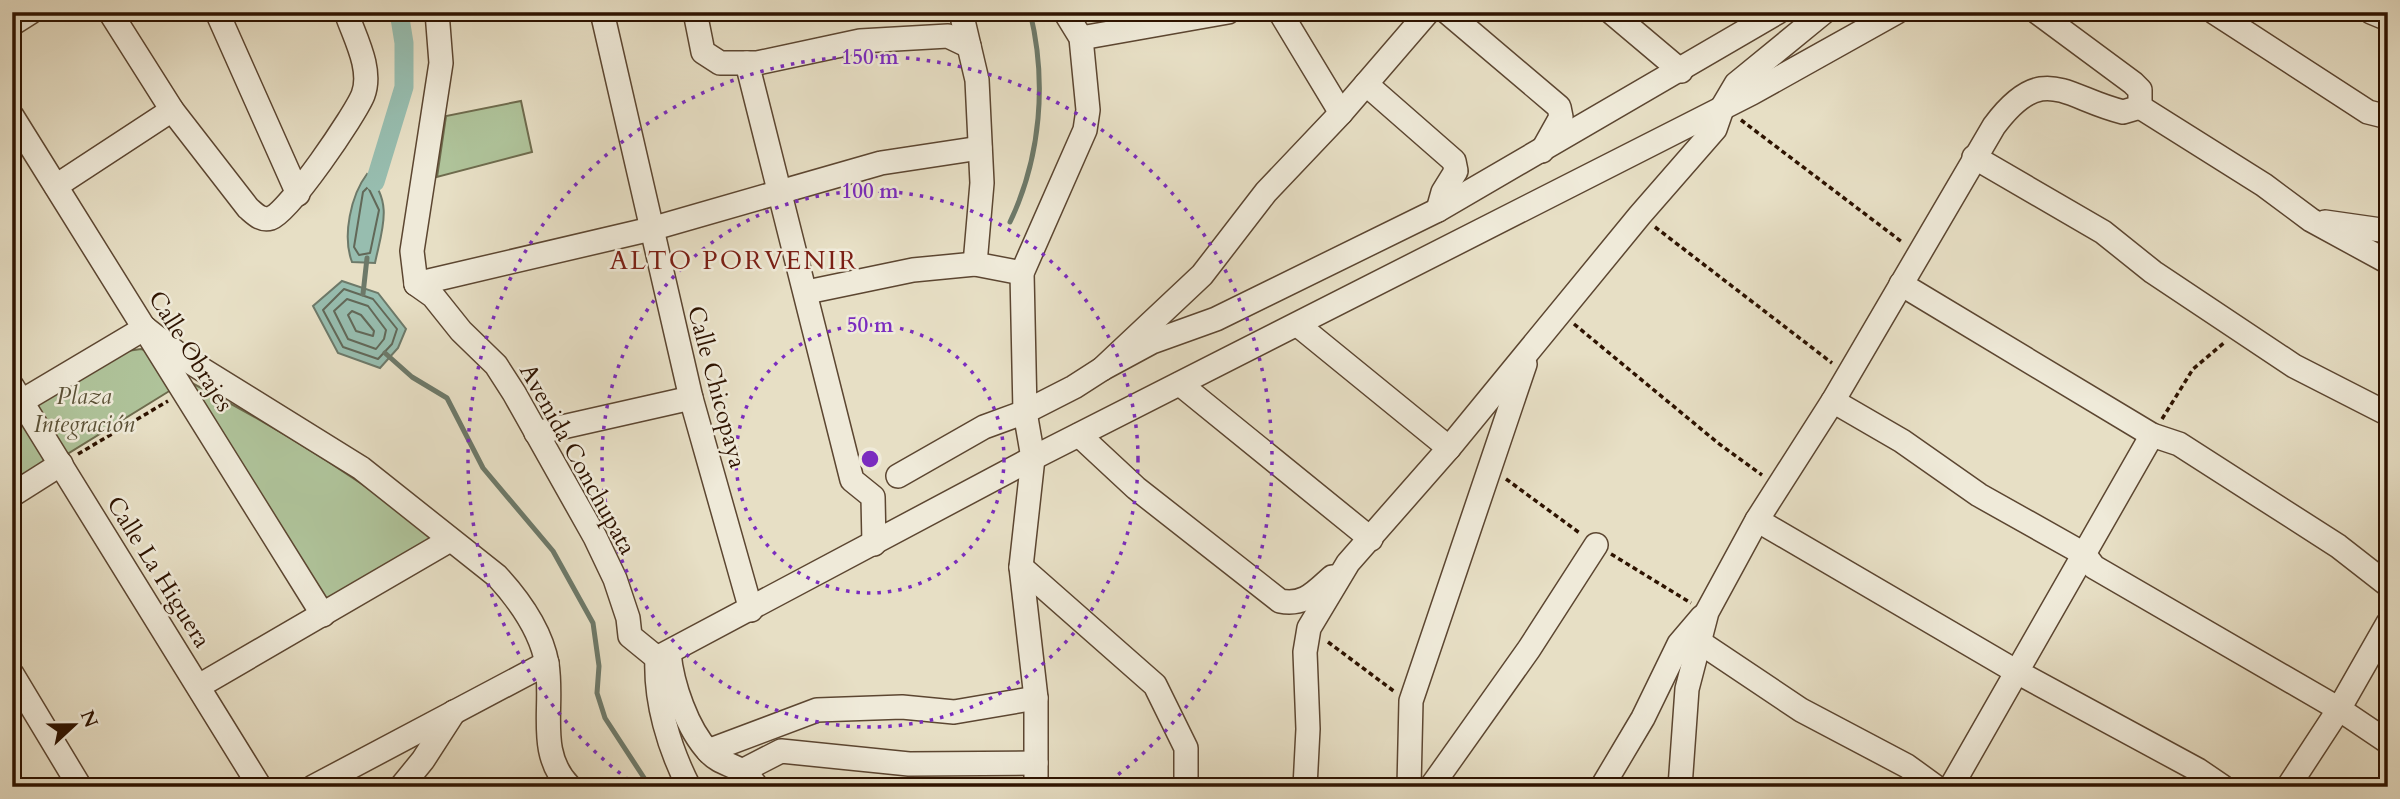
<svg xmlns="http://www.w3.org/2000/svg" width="2400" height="799" font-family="Cardo,serif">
  <rect width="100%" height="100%" fill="#e7dfc5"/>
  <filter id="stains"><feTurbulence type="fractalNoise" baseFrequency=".00286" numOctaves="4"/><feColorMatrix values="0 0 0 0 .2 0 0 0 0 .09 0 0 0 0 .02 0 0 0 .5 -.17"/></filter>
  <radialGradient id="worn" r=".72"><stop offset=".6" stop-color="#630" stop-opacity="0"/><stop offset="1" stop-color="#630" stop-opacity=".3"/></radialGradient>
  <g fill="#afc39a" stroke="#6e6b4d" stroke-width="2">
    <polygon points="521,101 532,152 437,177 446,116"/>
    <polygon points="141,349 151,352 171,390 64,456 36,405 127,351"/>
    <path d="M188,381C276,426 357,477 435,537L325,601Z"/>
    <polygon points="19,414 50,462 12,485 12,418"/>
  </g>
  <g fill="#97bdaf" stroke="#6d7969" stroke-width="2">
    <path d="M367,174C394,202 382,229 375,263L352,262C342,236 351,195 367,174Z"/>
    <polygon points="342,281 378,293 406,329 398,348 380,368 338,353 313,306"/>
  </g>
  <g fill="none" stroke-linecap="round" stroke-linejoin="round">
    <g stroke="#626858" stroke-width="2">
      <polygon points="368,187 379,210 370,253 359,255 354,247 363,192"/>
      <polygon points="344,289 373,299 397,329 392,344 378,359 343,347 323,310"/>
      <polygon points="347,299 368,306 386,330 384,339 376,349 348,339 334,311"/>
      <polygon points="352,311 361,315 374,331 373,336 356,331 348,315"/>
    </g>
    <g stroke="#6d7969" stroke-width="5">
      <path d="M1010,222C1041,157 1047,81 1030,12"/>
      <polyline points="363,294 367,258"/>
      <polyline points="385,353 412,377 447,398 483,468 553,551 593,623 599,666 597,693 605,718 650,787"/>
    </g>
    <polyline stroke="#97bdaf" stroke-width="19" points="375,182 404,87 404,43 399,12"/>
    <defs>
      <g id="minor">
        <path d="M110,12L172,110L248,208C255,214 261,221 271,218C289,212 355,115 363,95C373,69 354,36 346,12"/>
        <polyline points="217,12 298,194"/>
        <polyline points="437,12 441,63 412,251 416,284 433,296 461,331 496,365 514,393 595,537 615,579 628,618 630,636 657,658"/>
        <polyline points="602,12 691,398 751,610"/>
        <polyline points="695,12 703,52 720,63 757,63 860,41 948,36 969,46"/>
        <polyline points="961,12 977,80 982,183 975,264 1022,273"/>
        <polyline points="1280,12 1341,113"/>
        <polyline points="1447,12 1559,107 1561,117 1542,151"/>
        <polyline points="1611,12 1681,71"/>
        <polyline points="2214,12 2368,112 2388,117"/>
        <polyline points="2371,12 2388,19"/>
        <polyline points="12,24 31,12"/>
        <polyline points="1081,38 1228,12"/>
        <polyline points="747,63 852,480 873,497 874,544"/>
        <polyline points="1366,84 1454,161 1456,171 1443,192 1438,210"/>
        <polyline points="2140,107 2264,185 2311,220 2388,262"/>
        <polyline points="12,116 323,615"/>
        <polyline points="1974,157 2103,232 2153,272 2294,366 2388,414"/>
        <polyline points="56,186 172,110"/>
        <polyline points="2325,222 2388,231"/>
        <polyline points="416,284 651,229 881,163 980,148"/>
        <polyline points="1901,284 2152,435 2179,444 2338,546 2388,585"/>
        <polyline points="807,292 913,270 975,264"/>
        <polyline points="1298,325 1449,448"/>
        <path d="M145,328L182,357L361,468L497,576C520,601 541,630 547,664C554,708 536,753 570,787"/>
        <polyline points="1102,369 1152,342 1216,319 1438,210 1778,12"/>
        <polyline points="1180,384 1371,539"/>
        <polyline points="12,386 260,787"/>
        <polyline points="1833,401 1902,441 1979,495 2084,554 2094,567 2339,709 2388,742"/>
        <polyline points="12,407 145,328"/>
        <polyline points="536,433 691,398"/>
        <path d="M1079,435L1136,488L1280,601C1304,606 1315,592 1332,577"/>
        <polyline points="898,476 984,427 1025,412 1074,387 1102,369 1202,275 1266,192 1341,113 1428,12"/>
        <polyline points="12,495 61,464"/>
        <polyline points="1757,520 2017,672 2198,770 2223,787"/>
        <polyline points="1021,567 1155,685 1186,748 1186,787"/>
        <polyline points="1698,641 1801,710 1907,766 1936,787"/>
        <path d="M669,653C672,684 687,729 709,752C719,763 731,764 742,771C748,774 753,782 757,787"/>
        <polyline points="657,658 1033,458 1752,93 1897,12"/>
        <path d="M657,658C655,701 669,748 689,787"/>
        <polyline points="12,674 80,787"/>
        <polyline points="199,686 450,540"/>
        <polyline points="708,751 817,710 902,707 954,712 1036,698"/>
        <polyline points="742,771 781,751 909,764 1036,763"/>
        <polyline points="313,787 547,663"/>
        <polyline points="401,787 423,760 454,712"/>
        <polyline points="1036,787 1036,698 1021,567 1033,458 1025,412 1022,273 1085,130 1088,110 1081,38 1065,12"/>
        <polyline points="1305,787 1308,729 1305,652 1309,628 1348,563 1449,448 1640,215 1715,129 1723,106 1736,84 1824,12"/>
        <polyline points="1409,787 1411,701 1525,364"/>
        <polyline points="1431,787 1529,649 1596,545"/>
        <polyline points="1602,787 1643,718 1679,644 1702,617"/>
        <path d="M1680,787L1687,689L1707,612L1757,520L1833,401L1994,126C2043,60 2065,98 2123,112L2140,107V90L2133,83L2037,12"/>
        <polyline points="1951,787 2152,435"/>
        <polyline points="2288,787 2339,709 2388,623"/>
      </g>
    </defs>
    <use href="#minor" stroke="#5c4631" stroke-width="26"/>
    <g stroke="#2e1300" stroke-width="3.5" stroke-dasharray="5 3.5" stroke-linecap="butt">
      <polyline points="1741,120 1902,242"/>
      <polyline points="1655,227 1832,363"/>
      <polyline points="1574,324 1718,443 1762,475"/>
      <polyline points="2162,419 2193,369 2225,342"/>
      <polyline points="78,454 168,401"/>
      <polyline points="1506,479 1581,534"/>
      <polyline points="1611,554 1691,603"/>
      <polyline points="1328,642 1395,692"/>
    </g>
    <use href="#minor" stroke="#efead9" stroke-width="23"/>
  </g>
  <g fill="none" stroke="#7b2cbf" stroke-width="3.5" stroke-dasharray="3.5 7">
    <circle cx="870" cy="459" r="134"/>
    <circle cx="870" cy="459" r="268"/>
    <path d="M637 786A402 402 0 1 1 1103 786"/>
  </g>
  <g text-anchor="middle" stroke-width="5" stroke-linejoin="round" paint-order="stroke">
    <g font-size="24" fill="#2e1300" stroke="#efead9">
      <text transform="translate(191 351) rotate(58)" y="8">Calle Obrajes</text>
      <text transform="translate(717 387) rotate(75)" y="8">Calle Chicopaya</text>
      <text transform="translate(578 459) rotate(61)" y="8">Avenida Conchupata</text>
      <text transform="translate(159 572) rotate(58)" y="8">Calle La Higuera</text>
    </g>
    <g font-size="24" font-style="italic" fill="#5b5136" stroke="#efead9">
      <text x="84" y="404">Plaza<tspan x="84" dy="28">Integración</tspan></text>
    </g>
    <g font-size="26" letter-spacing="2" fill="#7a1f14" stroke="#efead9">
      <text x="734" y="269">ALTO PORVENIR</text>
    </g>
  </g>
  <circle cx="870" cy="459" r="10" fill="#7b2cbf" stroke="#efead9" stroke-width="3.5"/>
  <g font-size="21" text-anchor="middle" font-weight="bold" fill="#7b2cbf" stroke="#efead9" stroke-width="5" stroke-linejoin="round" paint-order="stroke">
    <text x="870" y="64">150 m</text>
    <text x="870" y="198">100 m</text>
    <text x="870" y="332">50 m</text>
  </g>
  <rect width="2400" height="799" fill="none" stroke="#e7dfc5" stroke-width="42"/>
  <rect x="14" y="14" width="2372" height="771" fill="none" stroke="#2e1300" stroke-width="3.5"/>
  <rect x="21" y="21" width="2358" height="757" fill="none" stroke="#2e1300" stroke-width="2"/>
  <g transform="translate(74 725) rotate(68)" stroke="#efead9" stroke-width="5" paint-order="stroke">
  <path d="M0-5L12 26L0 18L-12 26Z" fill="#2e1300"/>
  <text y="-10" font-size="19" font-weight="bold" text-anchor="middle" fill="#2e1300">N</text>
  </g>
  <rect width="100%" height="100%" filter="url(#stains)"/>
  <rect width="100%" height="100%" fill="url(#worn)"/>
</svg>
